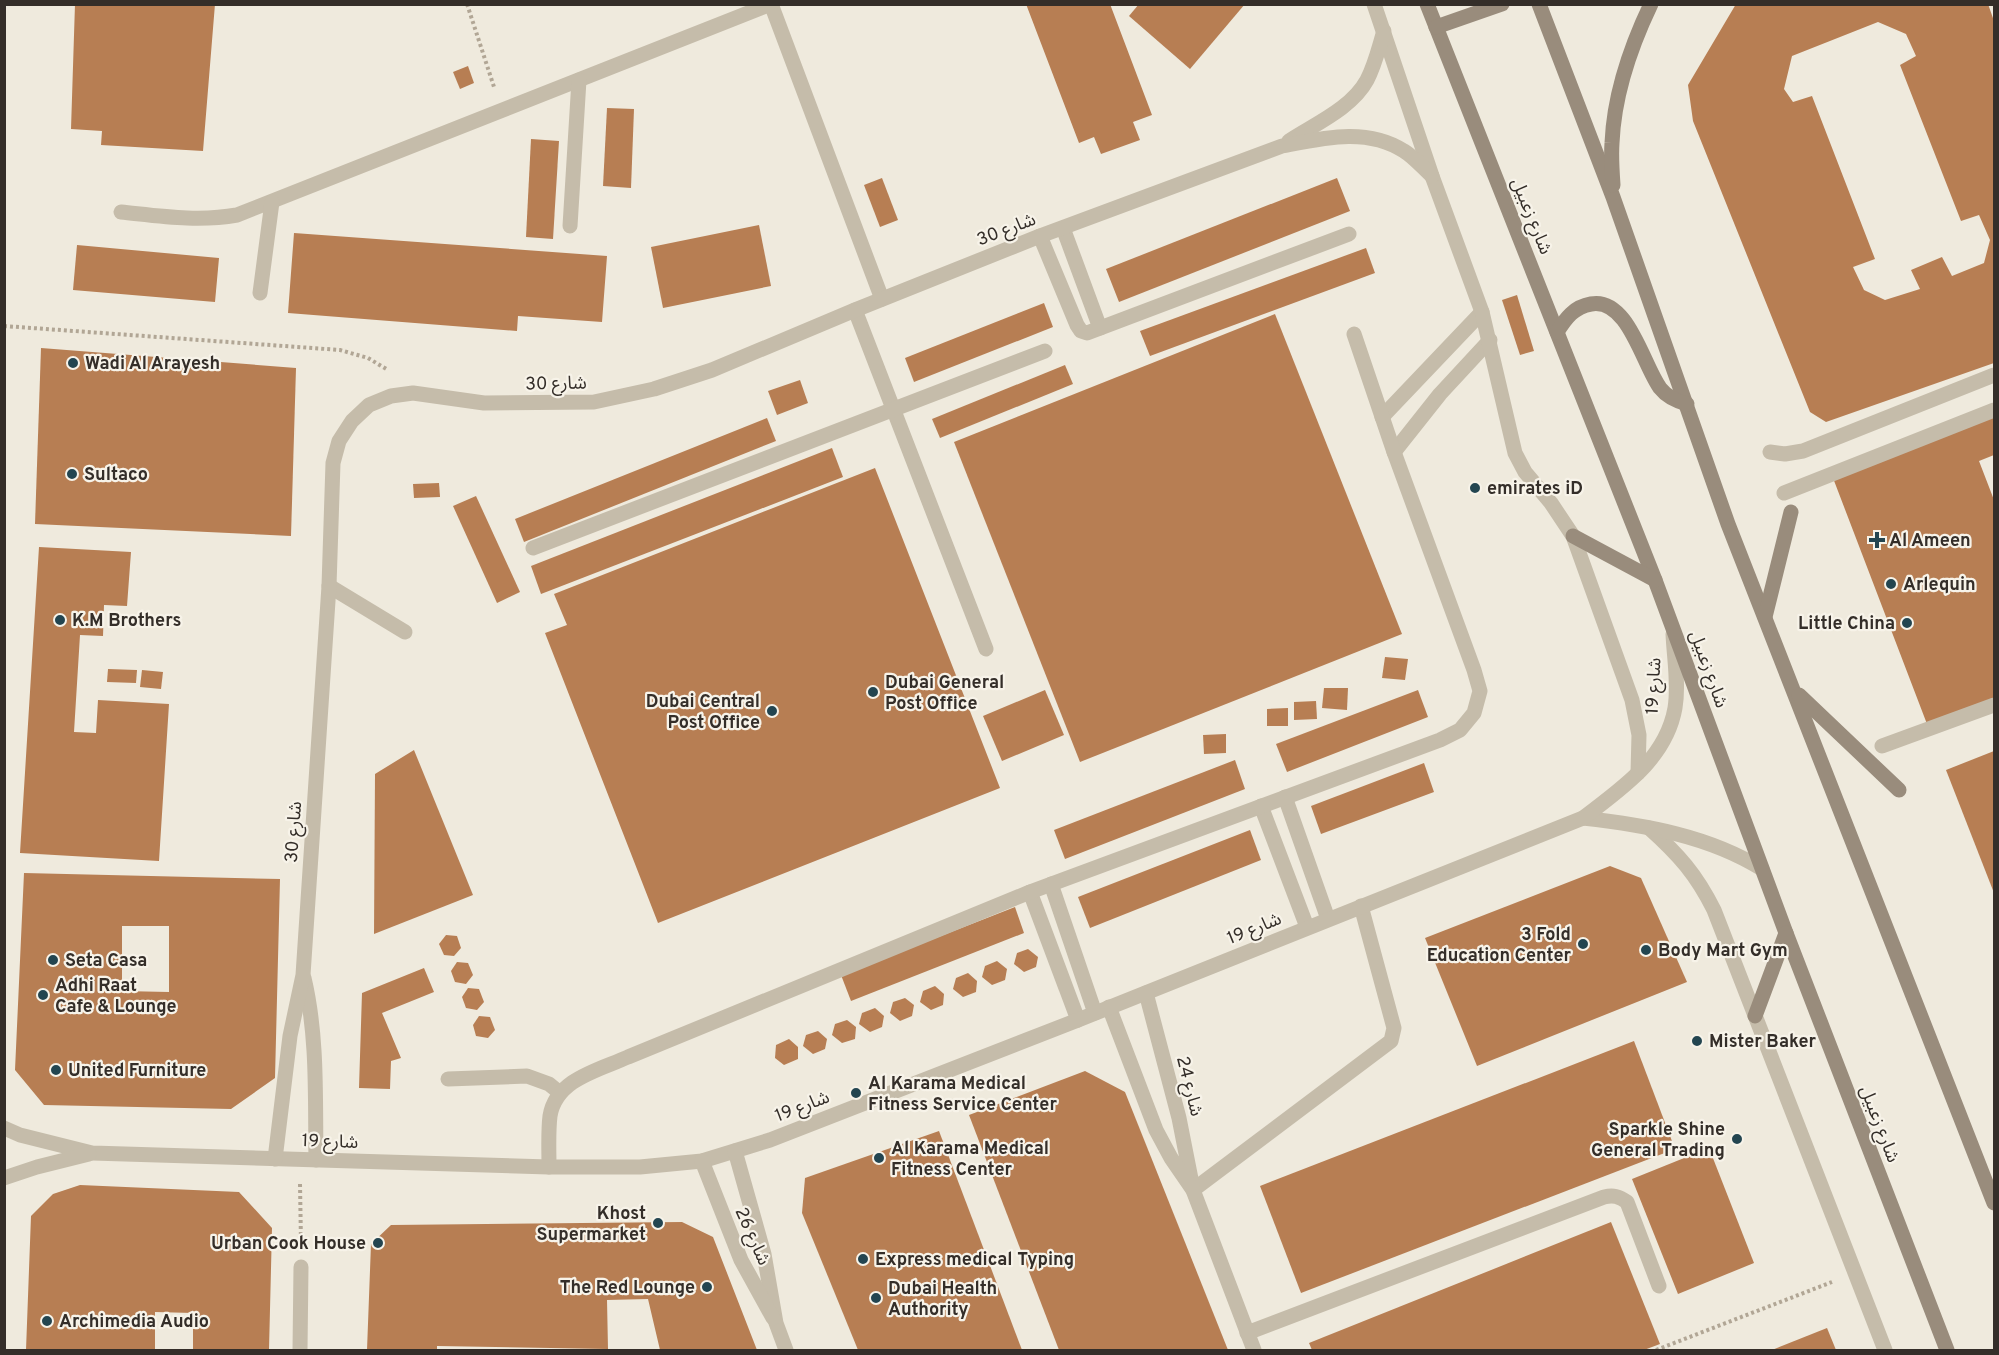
<svg xmlns="http://www.w3.org/2000/svg" width="1999" height="1355" font-family="Overpass,'Noto Sans Arabic',sans-serif">
  <rect width="100%" height="100%" fill="#efeadd"/>
  <g fill="#b77e53" fill-rule="evenodd">
    <polygon points="75,4 215,4 203,151 101,145 102,131 71,129"/>
    <polygon points="1026,4 1110,4 1152,115 1133,122 1140,140 1101,154 1094,137 1079,143"/>
    <polygon points="1139,4 1245,4 1190,69 1129,16"/>
    <path d="M1736,4H1988L1994,21V363L1826,422L1810,412L1693,121L1688,85ZM1878,22L1906,34L1916,56L1900,65L1961,221L1979,215L1990,240L1984,263L1952,276L1942,257L1911,270L1920,289L1885,300L1864,290L1853,267L1875,259L1812,96L1793,102L1784,89L1792,56Z"/>
    <polygon points="468,66 474,83 460,89 453,72"/>
    <polygon points="607,108 634,109 631,188 603,186"/>
    <polygon points="531,139 559,141 553,239 526,237"/>
    <polygon points="882,178 898,220 880,227 864,185"/>
    <polygon points="1337,178 1350,211 1119,302 1106,269"/>
    <polygon points="759,225 771,286 663,308 651,247"/>
    <polygon points="294,233 607,256 602,322 518,316 517,331 288,313"/>
    <polygon points="77,245 219,258 215,302 73,290"/>
    <polygon points="1366,248 1375,273 1150,356 1140,331"/>
    <polygon points="1517,295 1534,351 1520,355 1502,300"/>
    <polygon points="1044,303 1053,327 914,382 905,358"/>
    <polygon points="1275,314 1402,634 1080,762 954,442"/>
    <polygon points="41,348 296,368 291,536 35,524"/>
    <polygon points="1065,365 1073,384 940,438 932,419"/>
    <polygon points="800,380 808,403 777,415 768,391"/>
    <polygon points="1994,416 1994,455 1979,461 1994,500 1994,698 1927,724 1833,478"/>
    <polygon points="767,418 776,441 524,542 515,519"/>
    <polygon points="832,448 843,477 541,594 531,566"/>
    <polygon points="875,468 1000,788 658,923 545,633 567,625 554,594"/>
    <polygon points="439,483 440,497 414,498 413,484"/>
    <polygon points="476,496 520,592 497,603 453,506"/>
    <polygon points="39,547 131,552 127,606 104,605 103,636 80,635 74,732 96,733 98,700 169,704 159,861 20,853"/>
    <polygon points="1385,657 1408,659 1405,680 1382,678"/>
    <polygon points="108,669 137,670 136,683 107,682"/>
    <polygon points="142,670 163,672 161,689 140,687"/>
    <polygon points="1324,688 1348,688 1347,710 1322,708"/>
    <polygon points="1045,690 1064,735 1002,761 983,716"/>
    <polygon points="1418,690 1428,717 1287,772 1276,744"/>
    <polygon points="1316,701 1317,719 1294,720 1294,702"/>
    <polygon points="1288,708 1288,726 1267,726 1267,709"/>
    <polygon points="1226,734 1226,753 1204,754 1203,735"/>
    <polygon points="414,750 473,895 374,934 375,774"/>
    <polygon points="1994,751 1994,893 1946,770"/>
    <polygon points="1235,760 1245,789 1065,859 1054,830"/>
    <polygon points="1424,763 1434,792 1321,834 1311,806"/>
    <polygon points="1250,830 1261,860 1090,928 1078,897"/>
    <polygon points="1610,866 1641,878 1687,982 1477,1066 1425,938"/>
    <path d="M24,873L280,879L275,1078L231,1109L44,1105L15,1070ZM122,926H169V992L122,991Z"/>
    <polygon points="1015,907 1024,933 851,1001 841,975"/>
    <polygon points="446,935 457,936 461,948 454,956 444,955 439,944"/>
    <polygon points="1028,949 1038,957 1036,967 1024,972 1014,964 1017,953"/>
    <polygon points="997,961 1007,969 1005,980 992,985 982,977 985,966"/>
    <polygon points="457,962 468,963 473,975 466,984 455,982 451,971"/>
    <polygon points="424,968 434,992 382,1013 401,1058 391,1061 390,1089 359,1088 362,993"/>
    <polygon points="968,973 977,981 976,992 963,997 953,989 956,978"/>
    <polygon points="935,986 944,994 943,1005 931,1010 920,1002 923,991"/>
    <polygon points="468,988 479,989 484,1002 477,1010 466,1008 462,997"/>
    <polygon points="905,998 914,1005 912,1016 900,1021 890,1013 893,1002"/>
    <polygon points="875,1008 884,1016 882,1027 870,1032 859,1024 862,1013"/>
    <polygon points="479,1016 490,1017 495,1030 488,1038 476,1036 473,1025"/>
    <polygon points="847,1020 856,1027 855,1039 842,1043 832,1035 835,1024"/>
    <polygon points="818,1031 827,1039 825,1049 813,1054 803,1046 806,1035"/>
    <polygon points="789,1039 798,1047 798,1059 784,1065 775,1058 776,1045"/>
    <polygon points="1634,1041 1675,1149 1301,1293 1260,1186"/>
    <polygon points="1085,1071 1125,1092 1228,1350 1059,1350 969,1115"/>
    <polygon points="939,1131 1022,1350 858,1350 802,1213 805,1178"/>
    <polygon points="1709,1148 1754,1263 1678,1294 1632,1179"/>
    <polygon points="80,1185 239,1192 272,1228 269,1350 193,1350 193,1313 155,1312 155,1350 26,1350 31,1216 53,1194"/>
    <polygon points="682,1222 713,1237 757,1350 660,1350 648,1299 607,1300 608,1349 437,1346 437,1350 367,1350 371,1244 391,1225"/>
    <polygon points="1611,1222 1660,1344 1644,1350 1312,1350 1309,1343"/>
    <polygon points="1827,1328 1836,1350 1772,1350"/>
  </g>
  <g fill="none" stroke-linecap="round" stroke-linejoin="round">
    <g stroke="#b1a695" stroke-width="4" stroke-dasharray="3 3" stroke-linecap="butt">
      <polyline points="467,4 494,87"/>
      <polyline points="4,326 340,350 368,358 388,370"/>
      <polyline points="300,1184 301,1243"/>
      <polyline points="1656,1350 1832,1282"/>
    </g>
    <g stroke="#c5bcaa" stroke-width="15">
      <path d="M121,212C160,216 198,222 237,215L771,4L882,299"/>
      <polyline points="570,226 579,80"/>
      <polyline points="1063,228 1100,328"/>
      <polyline points="1040,236 1077,325 1081,331 1087,333 1349,234"/>
      <polyline points="260,293 272,202"/>
      <polyline points="855,310 986,649"/>
      <polyline points="1382,417 1482,312"/>
      <polyline points="1394,452 1440,394 1490,340"/>
      <polyline points="1770,452 1785,454 1803,451 1994,375"/>
      <polyline points="1784,493 1994,410"/>
      <polyline points="533,548 1045,351"/>
      <polyline points="329,586 405,632"/>
      <polyline points="1882,746 1994,705"/>
      <polyline points="1285,797 1328,919"/>
      <polyline points="1261,806 1307,927"/>
      <path d="M1649,828C1679,855 1696,874 1714,910L1885,1350"/>
      <polyline points="1051,884 1095,1013"/>
      <polyline points="1030,892 1078,1020"/>
      <polyline points="448,1079 527,1076 549,1084 560,1093"/>
      <path d="M549,1167C549,1150 548,1132 550,1116C556,1079 599,1070 628,1057L1030,892L1440,740L1460,730L1474,713L1480,691L1474,670L1394,452L1354,334"/>
      <polyline points="1193,1190 1391,1041 1394,1028 1361,906"/>
      <path d="M1247,1333L1604,1197C1613,1195 1619,1196 1627,1202L1659,1286"/>
    </g>
    <g stroke="#c5bcaa" stroke-width="15">
      <polyline points="1374,4 1432,176 1482,312 1515,453 1525,472 1551,503 1573,536 1632,700 1639,735 1638,773"/>
      <path d="M1289,141C1315,124 1352,108 1367,80C1375,65 1379,47 1384,31"/>
      <path d="M1583,818C1645,825 1709,836 1762,869"/>
      <path d="M304,978C318,1037 315,1100 316,1160"/>
      <polyline points="1146,993 1179,1118 1192,1184"/>
      <polyline points="1109,1007 1156,1130 1171,1158 1193,1190 1254,1350"/>
      <path d="M4,1128L20,1135L92,1153L549,1167H640L702,1161L770,1140L1078,1020L1583,818C1622,788 1666,759 1675,708C1679,684 1674,658 1673,634"/>
      <polyline points="735,1151 764,1254 776,1323 786,1350"/>
      <path d="M275,1159L290,1036L303,975L329,586L333,463L339,441L352,421L369,405L391,396L413,393L484,403L594,402L654,389L712,370L855,310L1040,236L1282,146C1323,138 1367,127 1404,151C1414,157 1423,168 1432,176"/>
      <polyline points="702,1161 741,1260 773,1318"/>
      <polyline points="4,1178 37,1167 89,1154"/>
      <polyline points="300,1350 301,1267"/>
    </g>
    <g stroke="#998c7c" stroke-width="15">
      <polyline points="1427,4 1655,580 1786,933 1947,1350"/>
      <polyline points="1539,4 1613,197 1728,524 1994,1203"/>
      <polyline points="1436,27 1502,4"/>
      <path d="M1613,185C1612,171 1611,156 1612,143C1614,94 1630,48 1651,4"/>
      <path d="M1557,332C1566,318 1574,307 1591,304C1628,297 1643,365 1660,388C1667,397 1676,401 1687,404"/>
      <polyline points="1573,536 1655,580"/>
      <polyline points="1765,617 1791,512"/>
      <polyline points="1799,695 1899,790"/>
      <polyline points="1755,1016 1786,933"/>
    </g>
  </g>
  <g fill="#234550" stroke="#f7f3e9" stroke-width="2">
    <circle cx="73" cy="363" r="6"/>
    <circle cx="72" cy="474" r="6"/>
    <circle cx="1475" cy="488" r="6"/>
    <path d="M1874 531h6v6h6v6h-6v6h-6v-6h-6v-6h6z"/>
    <circle cx="1891" cy="584" r="6"/>
    <circle cx="60" cy="620" r="6"/>
    <circle cx="1907" cy="623" r="6"/>
    <circle cx="873" cy="692" r="6"/>
    <circle cx="772" cy="711" r="6"/>
    <circle cx="1583" cy="944" r="6"/>
    <circle cx="1646" cy="950" r="6"/>
    <circle cx="53" cy="960" r="6"/>
    <circle cx="43" cy="995" r="6"/>
    <circle cx="1697" cy="1041" r="6"/>
    <circle cx="56" cy="1070" r="6"/>
    <circle cx="856" cy="1093" r="6"/>
    <circle cx="1737" cy="1139" r="6"/>
    <circle cx="879" cy="1158" r="6"/>
    <circle cx="658" cy="1223" r="6"/>
    <circle cx="378" cy="1243" r="6"/>
    <circle cx="863" cy="1259" r="6"/>
    <circle cx="707" cy="1287" r="6"/>
    <circle cx="876" cy="1298" r="6"/>
    <circle cx="47" cy="1321" r="6"/>
  </g>
  <g text-anchor="middle" stroke-width="4.5" stroke-linejoin="round" paint-order="stroke">
    <g font-size="18" fill="#342e29" stroke="#f7f3e9">
      <text transform="translate(1532 216) rotate(68)" y="6">شارع زعبيل</text>
      <text transform="translate(1006 229) rotate(-21)" y="6">شارع 30</text>
      <text transform="translate(556 383) rotate(-1)" y="6">شارع 30</text>
      <text transform="translate(1709 669) rotate(70)" y="6">شارع زعبيل</text>
      <text transform="translate(1653 686) rotate(-87)" y="6">شارع 19</text>
      <text transform="translate(293 832) rotate(-86)" y="6">شارع 30</text>
      <text transform="translate(1254 928) rotate(-22)" y="6">شارع 19</text>
      <text transform="translate(1190 1086) rotate(76)" y="6">شارع 24</text>
      <text transform="translate(802 1106) rotate(-21)" y="6">شارع 19</text>
      <text transform="translate(1880 1124) rotate(69)" y="6">شارع زعبيل</text>
      <text transform="translate(330 1141) rotate(2)" y="6">شارع 19</text>
      <text transform="translate(753 1236) rotate(66)" y="6">شارع 26</text>
    </g>
    <g font-size="18" font-weight="bold" fill="#342e29" stroke="#f7f3e9" text-anchor="start">
      <text x="85" y="369">Wadi Al Arayesh</text>
      <text x="84" y="480">Sultaco</text>
      <text x="1487" y="494">emirates iD</text>
      <text x="1889" y="546">Al Ameen</text>
      <text x="1903" y="590">Arlequin</text>
      <text x="72" y="626">K.M Brothers</text>
      <text x="1895" y="629" text-anchor="end">Little China</text>
      <text x="885" y="688">Dubai General<tspan x="885" dy="21">Post Office</tspan></text>
      <text x="760" y="707" text-anchor="end">Dubai Central<tspan x="760" dy="21">Post Office</tspan></text>
      <text x="1571" y="940" text-anchor="end">3 Fold<tspan x="1571" dy="21">Education Center</tspan></text>
      <text x="1658" y="956">Body Mart Gym</text>
      <text x="65" y="966">Seta Casa</text>
      <text x="55" y="991">Adhi Raat<tspan x="55" dy="21">Cafe &amp; Lounge</tspan></text>
      <text x="1709" y="1047">Mister Baker</text>
      <text x="68" y="1076">United Furniture</text>
      <text x="868" y="1089">Al Karama Medical<tspan x="868" dy="21">Fitness Service Center</tspan></text>
      <text x="1725" y="1135" text-anchor="end">Sparkle Shine<tspan x="1725" dy="21">General Trading</tspan></text>
      <text x="891" y="1154">Al Karama Medical<tspan x="891" dy="21">Fitness Center</tspan></text>
      <text x="646" y="1219" text-anchor="end">Khost<tspan x="646" dy="21">Supermarket</tspan></text>
      <text x="366" y="1249" text-anchor="end">Urban Cook House</text>
      <text x="875" y="1265">Express medical Typing</text>
      <text x="695" y="1293" text-anchor="end">The Red Lounge</text>
      <text x="888" y="1294">Dubai Health<tspan x="888" dy="21">Authority</tspan></text>
      <text x="59" y="1327">Archimedia Audio</text>
    </g>
  </g>
  <rect width="1999" height="1355" fill="none" stroke="#342e29" stroke-width="12"/>
</svg>
